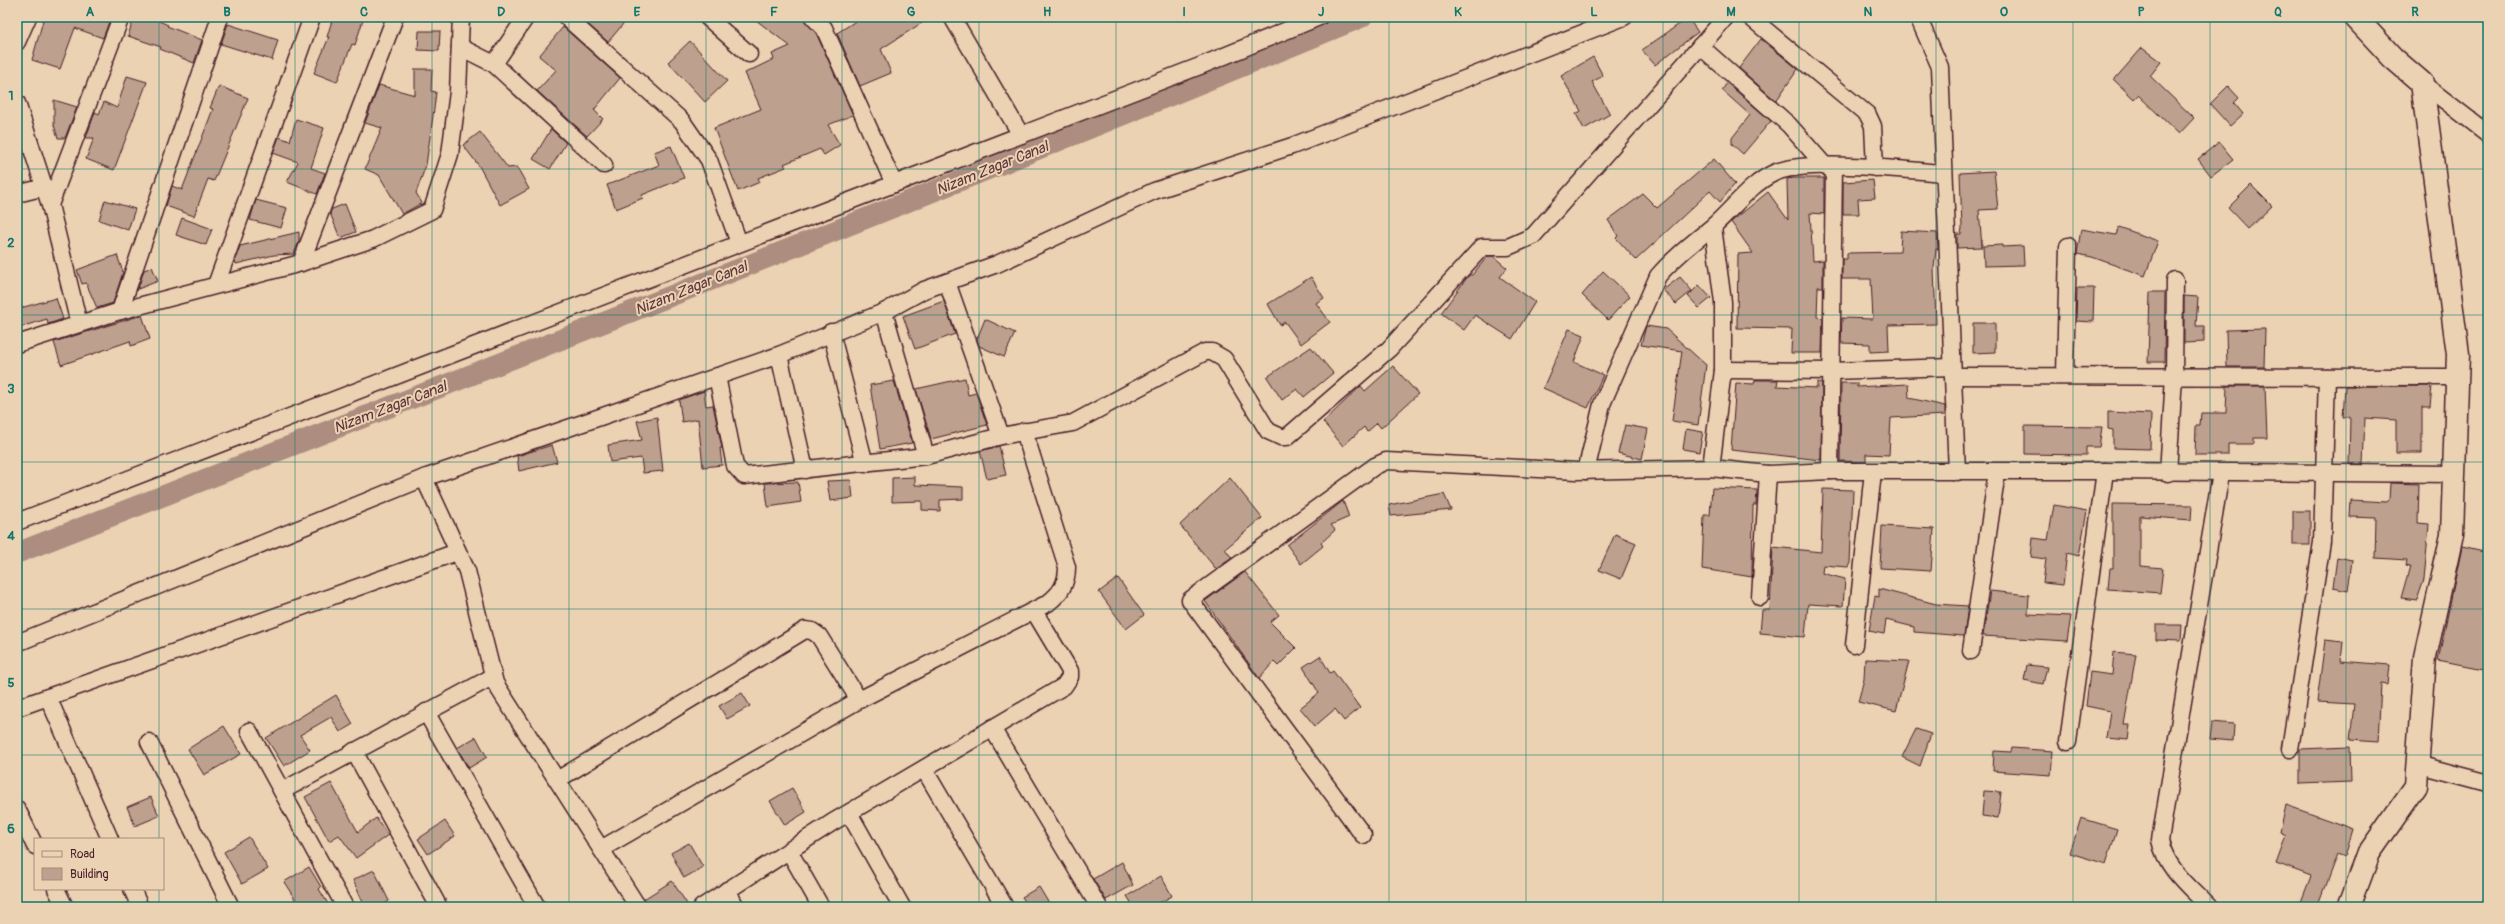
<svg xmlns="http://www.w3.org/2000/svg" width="2505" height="924" font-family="Pangolin,sans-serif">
  <rect width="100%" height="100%" fill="#ead2b2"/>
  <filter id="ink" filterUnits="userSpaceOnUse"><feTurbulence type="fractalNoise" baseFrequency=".025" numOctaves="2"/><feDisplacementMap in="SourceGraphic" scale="8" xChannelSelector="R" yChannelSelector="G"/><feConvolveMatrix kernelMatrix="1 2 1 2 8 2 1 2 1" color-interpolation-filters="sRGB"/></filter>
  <g filter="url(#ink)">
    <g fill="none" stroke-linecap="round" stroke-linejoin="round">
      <path stroke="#ad8d7f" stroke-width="21" d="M17,553C467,377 916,201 1362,17"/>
    </g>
    <g fill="#bda08d" stroke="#4a1f2b">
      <polygon points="44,17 94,17 109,22 103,38 75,28 60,69 32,60"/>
      <polygon points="134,17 150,17 168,25 167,26 202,40 194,63 160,49 161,47 128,36"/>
      <polygon points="333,17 364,17 355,45 352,44 337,82 314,73 329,37 327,37"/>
      <polygon points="580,17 629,17 608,42"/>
      <polygon points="752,17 804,19 816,33 853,115 828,125 840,145 824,155 820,149 784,164 786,167 758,178 760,182 738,191 714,128 761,109 745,73 774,59 772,54 790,46"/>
      <polygon points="862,17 931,17 881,49 891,73 860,86 837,33"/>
      <polygon points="1688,18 1698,32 1655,65 1642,50"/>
      <polygon points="228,24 278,40 272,60 221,44"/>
      <polygon points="563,27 620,78 594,110 603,119 587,136 537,91 556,70 539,56"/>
      <polygon points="419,31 440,31 439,51 418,50"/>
      <polygon points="1761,39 1798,69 1776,101 1739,68"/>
      <polygon points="690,41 727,81 705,102 668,62"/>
      <polygon points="2142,48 2161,62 2150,76 2194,118 2179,134 2138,95 2134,99 2114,80"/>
      <polygon points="1593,57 1603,76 1592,82 1610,114 1584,129 1576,114 1581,111 1561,76"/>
      <polygon points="415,69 432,69 431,91 436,92 434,109 426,165 416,193 422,203 402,214 379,175 365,169 382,128 365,123 379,85 415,95"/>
      <polygon points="127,76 147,82 114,170 86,159 94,138 86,138 95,112 99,114 104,102 117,108"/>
      <polygon points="1727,83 1771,121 1743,154 1732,144 1732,138 1750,115 1722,90"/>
      <polygon points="219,86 248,98 214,181 208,179 194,216 166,206 172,186 182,190 213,109 210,108"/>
      <polygon points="2228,86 2239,98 2234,103 2243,114 2230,126 2210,104"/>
      <polygon points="54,100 77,107 65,138 58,138 54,125"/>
      <polygon points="296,119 324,128 311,168 325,173 317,194 287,182 298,162 273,153 279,137 290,141"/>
      <polygon points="551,129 566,143 550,169 533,159"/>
      <polygon points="480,132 508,168 517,167 529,189 500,205 479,166 463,145"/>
      <polygon points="2219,142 2233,159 2211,176 2198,159"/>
      <polygon points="671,146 684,178 642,195 643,198 616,209 607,185 659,165 654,152"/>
      <polygon points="1714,159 1735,184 1720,202 1710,191 1636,260 1616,238 1618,236 1608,220 1643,194 1657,208"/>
      <polygon points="1994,171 1998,209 1979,210 1982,247 1957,248 1957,234 1961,234 1962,228 1960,173"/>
      <polygon points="1794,178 1824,178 1824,214 1810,213 1813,261 1823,260 1823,287 1818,287 1817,317 1823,318 1822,353 1791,353 1792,329 1737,328 1738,254 1753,253 1731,222 1768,192 1788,220 1787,179"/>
      <polygon points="1873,180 1875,198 1858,199 1859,214 1843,214 1843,182"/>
      <polygon points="2251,185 2272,206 2248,229 2228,208"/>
      <polygon points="105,200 135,209 128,230 99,220"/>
      <polygon points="256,200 287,208 281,228 250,220"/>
      <polygon points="345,204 356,232 340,238 330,213 332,209"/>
      <polygon points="182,218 212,229 206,245 176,235"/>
      <polygon points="2119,227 2158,241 2145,276 2092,257 2077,254 2081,229 2116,235"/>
      <polygon points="1901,231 1937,233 1938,249 1936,249 1934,268 1936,324 1888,325 1889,351 1870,352 1870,344 1841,343 1842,318 1873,319 1871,279 1842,279 1842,259 1847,259 1847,253 1900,252"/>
      <polygon points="299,232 299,241 294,254 274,255 236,264 235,260 240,246"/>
      <polygon points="2002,245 2002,247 2023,246 2024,265 1984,266 1983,246"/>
      <polygon points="117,255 123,272 113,303 97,308 86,283 82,284 77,270"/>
      <polygon points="1488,256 1493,256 1507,268 1500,277 1535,302 1512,339 1475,315 1464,330 1441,313 1469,275 1472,275"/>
      <polygon points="152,267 158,281 138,289 144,270"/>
      <polygon points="1603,271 1630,296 1608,320 1582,295"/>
      <polygon points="1311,277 1324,298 1316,303 1330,322 1301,344 1285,322 1280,325 1268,304"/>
      <polygon points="1680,277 1692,291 1676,304 1663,290"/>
      <polygon points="1699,285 1711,298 1699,308 1688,296"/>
      <polygon points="2077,288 2094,288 2093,322 2076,321"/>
      <polygon points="2150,292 2165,292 2164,362 2148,362"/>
      <polygon points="2184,296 2198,297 2196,326 2204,326 2204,342 2184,343"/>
      <polygon points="56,298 63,319 48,324 47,319 17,328 17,309"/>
      <polygon points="944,301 955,334 915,349 903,316"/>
      <polygon points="142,315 150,339 131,346 130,341 61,365 54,342"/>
      <polygon points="985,319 1015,333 1004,357 979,346 977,339"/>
      <polygon points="1973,323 1995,323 1995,352 1973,353"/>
      <polygon points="1646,326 1666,329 1706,365 1698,425 1672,421 1682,351 1641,345"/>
      <polygon points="1569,329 1584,335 1574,362 1603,375 1588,408 1543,388"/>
      <polygon points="2265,329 2264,367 2227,367 2226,330"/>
      <polygon points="1311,347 1333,373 1304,397 1297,389 1282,400 1267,377"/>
      <polygon points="1393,366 1418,394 1381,428 1377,423 1367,432 1364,427 1343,446 1323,422 1361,386 1365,391"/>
      <polygon points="965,378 968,395 976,393 987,425 931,439 916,389"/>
      <polygon points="1755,380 1778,380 1777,386 1817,388 1817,382 1822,383 1821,460 1731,450 1736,383 1754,384"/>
      <polygon points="894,381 912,443 880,449 870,385"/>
      <polygon points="1841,383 1857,383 1857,387 1908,384 1909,398 1945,406 1945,415 1891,418 1889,455 1866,454 1866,462 1840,461"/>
      <polygon points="2227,386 2265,386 2267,438 2254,438 2254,444 2228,444 2228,455 2195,455 2196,426 2200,426 2201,413 2226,413"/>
      <polygon points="2345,386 2432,386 2430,407 2422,407 2422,453 2396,453 2396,420 2365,418 2363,464 2349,464 2350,417 2343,417"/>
      <polygon points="704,391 706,406 713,405 722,448 720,448 722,465 703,467 698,419 682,422 679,400"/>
      <polygon points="2108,412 2151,414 2150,449 2113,448 2113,430 2108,429"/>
      <polygon points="657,417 663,471 643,473 641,458 610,462 608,445 642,440 637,421"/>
      <polygon points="1625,425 1648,429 1642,459 1618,453"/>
      <polygon points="2025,426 2102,427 2099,447 2086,447 2086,455 2025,454"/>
      <polygon points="1686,429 1703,432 1699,452 1683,449"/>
      <polygon points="552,445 557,462 519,471 517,456"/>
      <polygon points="999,446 1006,475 987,479 980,451"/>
      <polygon points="915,477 915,485 963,487 963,499 940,500 940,511 922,510 922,501 892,502 892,478"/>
      <polygon points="1230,478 1262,518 1225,549 1232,558 1216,569 1180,525"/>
      <polygon points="851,480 853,498 830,501 827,481"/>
      <polygon points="798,482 801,502 768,507 765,483"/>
      <polygon points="2390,483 2419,484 2418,523 2429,524 2424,580 2417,600 2401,598 2410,566 2406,565 2407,560 2375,558 2376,518 2350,517 2351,500 2387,502 2389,500"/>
      <polygon points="1712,488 1757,490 1756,505 1753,505 1752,577 1702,569 1704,515 1710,515"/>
      <polygon points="1823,489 1853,490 1850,563 1848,567 1823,565 1822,573 1845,579 1843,606 1808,604 1805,637 1760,633 1762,610 1770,610 1773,547 1821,552"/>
      <polygon points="1444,494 1451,510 1391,516 1389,505"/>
      <polygon points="1343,501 1349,517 1331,525 1335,530 1321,543 1323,546 1301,564 1287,545"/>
      <polygon points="2113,504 2192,505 2191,520 2140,516 2140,566 2163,568 2160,593 2108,589 2110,568 2113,568"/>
      <polygon points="2054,505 2087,511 2079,556 2067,553 2063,585 2043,583 2046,559 2031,557 2033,538 2048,540"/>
      <rect x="2293" y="511" width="17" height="34"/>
      <polygon points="1882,526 1934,529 1931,571 1880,568"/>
      <polygon points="1615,534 1636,543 1621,579 1599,570"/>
      <polygon points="2462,547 2488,553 2488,671 2438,661"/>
      <polygon points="2337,557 2352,560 2348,591 2333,588"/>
      <polygon points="1245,572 1279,615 1270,622 1296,648 1278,666 1274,662 1259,678 1205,601"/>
      <polygon points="1118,578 1144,615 1126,629 1099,592"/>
      <polygon points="1879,589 1936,604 1968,606 1964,636 1914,632 1914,627 1886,620 1884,634 1869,631 1875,596 1879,597"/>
      <polygon points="1990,591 2029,595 2028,614 2071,616 2067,641 1983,636"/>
      <polygon points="2156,625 2182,625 2181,641 2156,640"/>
      <polygon points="2325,640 2343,642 2341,661 2390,665 2388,685 2381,684 2378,742 2350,740 2354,704 2317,702"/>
      <polygon points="2114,652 2136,654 2124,725 2130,725 2128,740 2106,738 2110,711 2086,706 2090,672 2112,675"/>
      <polygon points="1320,656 1330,673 1333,671 1360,708 1344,721 1335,709 1315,726 1300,708 1319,693 1303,667"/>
      <polygon points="1865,659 1909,661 1896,711 1858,702 1864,679"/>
      <polygon points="2027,665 2047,667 2043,684 2024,680"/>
      <polygon points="742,693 750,706 727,719 719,706"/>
      <polygon points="336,695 353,724 340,732 331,717 300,735 310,750 284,766 266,738"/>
      <polygon points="2212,722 2234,724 2233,741 2210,739"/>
      <polygon points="224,726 241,754 204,775 188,749"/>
      <polygon points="1916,729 1931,734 1920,766 1902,757"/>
      <polygon points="476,737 487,757 469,768 457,748"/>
      <polygon points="2350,747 2351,782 2300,784 2300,749"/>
      <polygon points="2012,748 2053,751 2051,775 1993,771 1994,751 2011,752"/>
      <polygon points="331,783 358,832 376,818 388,835 356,858 339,835 329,841 305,797"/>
      <polygon points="792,788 806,812 785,825 770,801"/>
      <polygon points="1984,791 2001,792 1998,818 1982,816"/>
      <polygon points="151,797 159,816 135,826 127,807"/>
      <polygon points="2286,805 2353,829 2345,857 2337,854 2317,907 2299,907 2311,876 2276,863 2286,836 2280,833"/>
      <polygon points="2081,818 2117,829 2106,864 2070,853"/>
      <polygon points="445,821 455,836 428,854 418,839"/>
      <polygon points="249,837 268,869 242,884 224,852"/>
      <polygon points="689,843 703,867 684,878 671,853"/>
      <polygon points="1122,862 1133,885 1106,900 1093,879"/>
      <polygon points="309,867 321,887 319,889 330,907 300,907 284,882"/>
      <polygon points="374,870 389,901 380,907 365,907 353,880"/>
      <polygon points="1161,876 1172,896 1152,907 1134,907 1127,896"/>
      <polygon points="672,881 689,907 647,907 644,899"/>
      <polygon points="1039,887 1051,907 1029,907 1022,897"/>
    </g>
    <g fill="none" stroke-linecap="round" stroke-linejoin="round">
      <defs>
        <g id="street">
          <polyline points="566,17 682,121 709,160 739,243"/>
          <polyline points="707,17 749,54"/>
          <polyline points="813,17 824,28 828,37 894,184"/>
          <polyline points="952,17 1021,135"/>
          <polyline points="1750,17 1868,115 1873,126 1875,168"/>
          <polyline points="1918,17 1940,67 1957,472"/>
          <polyline points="17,42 28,17"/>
          <polyline points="1700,46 1789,125 1826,167"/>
          <polyline points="460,47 494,64 526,17"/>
          <polyline points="494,64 604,165"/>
          <polyline points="2422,83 2488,134"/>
          <polyline points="17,103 50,205"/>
          <polyline points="17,194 45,187"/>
          <polyline points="301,263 395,17"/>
          <polyline points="947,282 1001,436"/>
          <polyline points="216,285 312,17"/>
          <polyline points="120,311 220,17"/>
          <polyline points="884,312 926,456"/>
          <polyline points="79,324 50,205 121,17"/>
          <polyline points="831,332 865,464"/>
          <polyline points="17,344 120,311 301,263 373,239 432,210 450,154 458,92 461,17"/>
          <polyline points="779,355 805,470"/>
          <polyline points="1723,370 1832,371 1952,367"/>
          <polyline points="2065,375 2068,246"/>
          <polyline points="717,376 735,466 744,476 926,456 1001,436 1073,423 1205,352 1212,352 1224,359 1268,431 1281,437 1287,437 1389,349 1482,247 1508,247 1533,236 1726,17"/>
          <polyline points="1953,376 2457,377"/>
          <polyline points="1711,468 1723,370 1723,302 1713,227"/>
          <path d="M1586,471L1602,404L1658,276C1674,257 1693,243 1712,227C1732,210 1750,184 1774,173C1808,158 1904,170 1943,173"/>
          <polyline points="1830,471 1834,166"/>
          <polyline points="2168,473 2174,376 2175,280"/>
          <polyline points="424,478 467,571 495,683 638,907"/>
          <polyline points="17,522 1200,66 1319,17"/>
          <polyline points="1760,597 1768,474"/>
          <polyline points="17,643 424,478 779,355 884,312 924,290 997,264 1154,191 1292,146 1624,17"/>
          <polyline points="1854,645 1873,472"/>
          <polyline points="1971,651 1997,472"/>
          <polyline points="48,697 110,839"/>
          <polyline points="17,708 457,552"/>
          <polyline points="426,712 537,907"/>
          <polyline points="992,728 1099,907"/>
          <polyline points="249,731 345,907"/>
          <polyline points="149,742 231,907"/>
          <polyline points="2068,742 2105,471"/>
          <polyline points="2290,749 2322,542 2327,377"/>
          <polyline points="354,751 439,907"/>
          <polyline points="2417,764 2488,783"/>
          <polyline points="924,769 1005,907"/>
          <polyline points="557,780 805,630 812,631 819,636 859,700"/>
          <polyline points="282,791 492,677"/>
          <polyline points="17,809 35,846"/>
          <polyline points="849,813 902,907"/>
          <polyline points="1363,835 1190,600 1375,466 1386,461 1577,471 1711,468 1768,474 1830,471 2105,471 2454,474"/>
          <path d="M601,849L859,700L1048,603C1061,593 1067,583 1067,567L1024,431"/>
          <polyline points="789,851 821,907"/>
          <polyline points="56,889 65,907"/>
          <polyline points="132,889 140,907"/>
          <polyline points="727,890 736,907"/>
          <polyline points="702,907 833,822 1064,686 1070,677 1070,671 1034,611"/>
          <path d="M2209,907C2189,886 2166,869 2160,840L2221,473"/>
        </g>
        <polyline id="secondary" points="2349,907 2369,853 2416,786 2425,657 2452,535 2458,354 2422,83 2393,58 2355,17"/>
      </defs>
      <use href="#street" stroke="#4a1f2b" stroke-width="19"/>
      <use href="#secondary" stroke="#4a1f2b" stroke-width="25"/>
      <use href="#street" stroke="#ead2b2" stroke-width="16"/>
      <use href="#secondary" stroke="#ead2b2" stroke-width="22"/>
    </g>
  </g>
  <path fill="none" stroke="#0f766e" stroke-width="1" stroke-opacity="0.55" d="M159,17V839M295,17V907M432,17V907M569,17V907M706,17V907M842,17V907M979,17V907M1116,17V907M1252,17V907M1389,17V907M1526,17V907M1663,17V907M1799,17V907M1936,17V907M2073,17V907M2210,17V907M2346,17V907M17,169H2488M17,315H2488M17,462H2488M17,609H2488M17,755H2488M159,889V907"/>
  <g text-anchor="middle" stroke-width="4" stroke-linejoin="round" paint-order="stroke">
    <g font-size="15" font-style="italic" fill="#5e353c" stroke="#ead2b2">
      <text transform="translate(992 168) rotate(-22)" y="5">Nizam Zagar Canal</text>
      <text transform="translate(691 288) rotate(-22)" y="5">Nizam Zagar Canal</text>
      <text transform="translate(390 407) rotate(-21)" y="5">Nizam Zagar Canal</text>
    </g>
  </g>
  <rect width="2505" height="924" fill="none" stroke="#ead2b2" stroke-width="44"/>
  <rect x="34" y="838" width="130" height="52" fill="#ead2b2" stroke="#aa8a7c"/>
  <rect x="42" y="851" width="20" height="6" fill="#ead2b2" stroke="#aa8a7c"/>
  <text x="70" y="858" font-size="12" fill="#4a1f2b">Road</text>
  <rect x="42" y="868" width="20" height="12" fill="#bda08d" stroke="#aa8a7c"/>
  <text x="70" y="878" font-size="12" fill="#4a1f2b">Building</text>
  <rect x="22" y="22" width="2461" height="880" fill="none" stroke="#0f766e" stroke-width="1.5"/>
  <g font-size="13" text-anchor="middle" font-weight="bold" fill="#0f766e">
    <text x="90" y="16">A</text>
    <text x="227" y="16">B</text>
    <text x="364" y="16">C</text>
    <text x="501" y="16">D</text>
    <text x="637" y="16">E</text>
    <text x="774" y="16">F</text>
    <text x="911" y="16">G</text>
    <text x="1047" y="16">H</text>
    <text x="1184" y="16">I</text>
    <text x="1321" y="16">J</text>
    <text x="1458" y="16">K</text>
    <text x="1594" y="16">L</text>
    <text x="1731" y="16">M</text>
    <text x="1868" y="16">N</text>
    <text x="2004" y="16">O</text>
    <text x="2141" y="16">P</text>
    <text x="2278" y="16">Q</text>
    <text x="2415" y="16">R</text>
    <text x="11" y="100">1</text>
    <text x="11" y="247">2</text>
    <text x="11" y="393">3</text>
    <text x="11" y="540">4</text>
    <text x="11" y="687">5</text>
    <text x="11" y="833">6</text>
  </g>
</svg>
